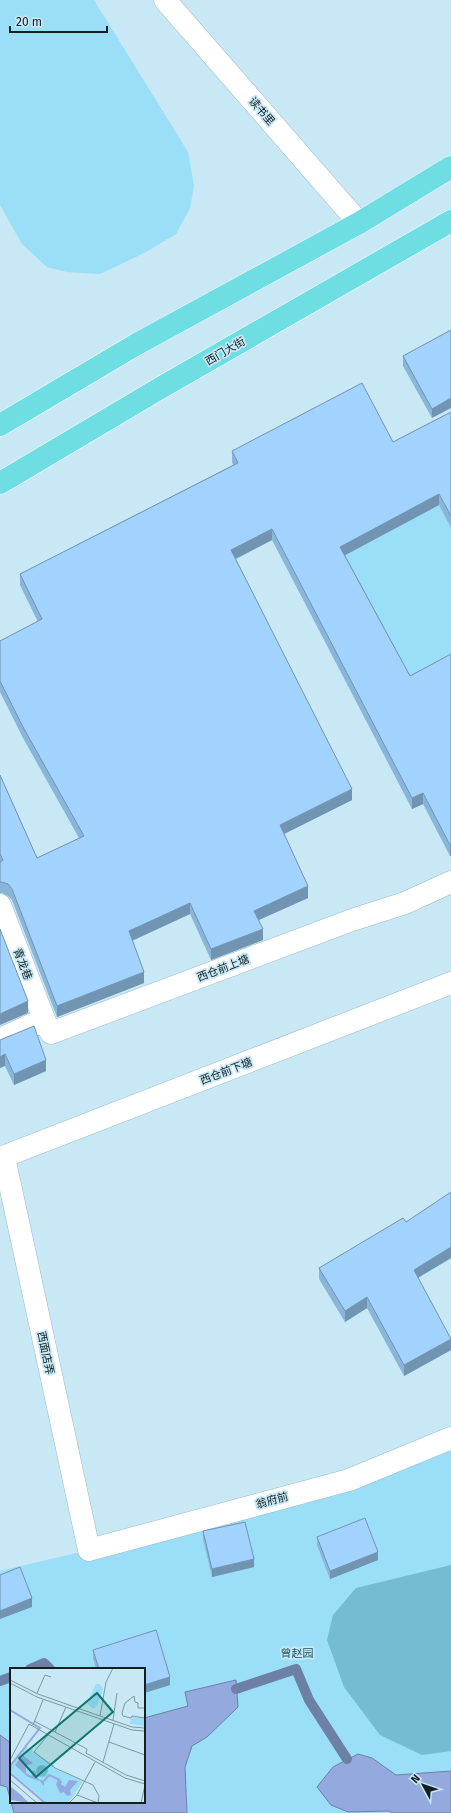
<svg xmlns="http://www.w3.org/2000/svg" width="451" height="1813" font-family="'Fira Sans','Noto Sans SC',sans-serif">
  <rect width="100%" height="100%" fill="#c7e8f4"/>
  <g fill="#9adef7" fill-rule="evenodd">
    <polygon points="0,0 94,0 188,152 194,186 190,208 176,234 144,253 100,274 67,272 47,267 22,244 0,205"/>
    <polygon points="439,505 451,528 451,665 410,688 340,558"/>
    <path d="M451,1438V1813H0V1571L89,1550ZM11,1669H144V1802H11Z"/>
  </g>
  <polygon fill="#75bbd4" points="451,1565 451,1751 422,1755 380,1735 344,1687 327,1640 333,1615 356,1588"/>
  <g fill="#94aade" stroke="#6d80a6">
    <polygon points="236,1680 238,1707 207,1737 192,1746 185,1767 187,1813 14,1813 7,1787 0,1785 0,1735 11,1743 11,1802 144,1802 144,1718 188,1706 185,1692"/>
    <polygon points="358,1754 372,1758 396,1775 451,1771 451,1813 391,1813 390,1811 348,1812 331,1805 317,1787 333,1767"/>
  </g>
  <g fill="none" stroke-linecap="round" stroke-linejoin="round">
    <g stroke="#6d80a6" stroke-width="10">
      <polyline points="30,1669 44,1663 50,1669"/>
      <polyline points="0,1681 11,1677"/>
      <polyline points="236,1689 296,1669 309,1700 347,1759"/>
    </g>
    <defs>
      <g id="minor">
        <polyline points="165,0 359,223"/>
        <polyline points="0,905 46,1024"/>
        <polyline points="0,1039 33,1024 46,1024 51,1033 352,920 405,903 451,882"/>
        <polyline points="4,1157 89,1550 349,1480 451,1438"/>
        <polyline points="0,1158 451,983"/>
      </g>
      <g id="major">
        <polyline points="0,425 137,344 359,223 451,167"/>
        <polyline points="0,483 162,387 451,221"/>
      </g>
    </defs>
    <use href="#minor" stroke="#9bbbc7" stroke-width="23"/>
    <use href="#major" stroke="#fff" stroke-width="23"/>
    <use href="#minor" stroke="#fff" stroke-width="22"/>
    <use href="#major" stroke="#6fdee3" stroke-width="22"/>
  </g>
  <g fill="#8ab5da">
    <polygon points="451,330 432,418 403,366 403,356"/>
    <polygon points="451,412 451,528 439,505 345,555 410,676 451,654 450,856 423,804 412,809 272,540 236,559 352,800 284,834 308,898 259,920 263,940 211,960 190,914 132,941 144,983 57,1017 12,900 8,896 2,893 0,893 0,775 37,858 79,838 23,738 0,692 0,641 38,622 20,585 20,574 233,465 232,462 232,451 393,442"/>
    <polygon points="0,1040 46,1071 14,1085 5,1066"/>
    <polygon points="406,1222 451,1258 418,1278 451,1350 404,1376 367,1308 345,1322 319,1279 319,1268"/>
    <polygon points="203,1531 254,1567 212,1577 203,1539"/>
    <polygon points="317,1537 378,1560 330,1579 317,1545"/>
    <polygon points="156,1630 170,1677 170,1685 144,1693 144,1669 96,1669 93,1658 93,1650"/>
  </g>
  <g fill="#7194b2">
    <polygon points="451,398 451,408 432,418 432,409"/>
    <polygon points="439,494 439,505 340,558 340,547"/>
    <polygon points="272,529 272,540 231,561 231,550"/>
    <polygon points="352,789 352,800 280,836 280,825"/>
    <polygon points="423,793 423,804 412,809 412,798"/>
    <polygon points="451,844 451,856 450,856 450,845"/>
    <polygon points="308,886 308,898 254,922 254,911"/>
    <polygon points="190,903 190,914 129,942 129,931"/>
    <polygon points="263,929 263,940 211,960 211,949"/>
    <polygon points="144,972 144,983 57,1017 57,1006"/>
    <polygon points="28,1001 28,1013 0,1025 0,1014"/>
    <polygon points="5,1054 5,1066 0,1068 0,1057"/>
    <polygon points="46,1060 46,1071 14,1085 14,1074"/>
    <polygon points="451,1247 451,1258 414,1280 414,1270"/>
    <polygon points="367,1297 367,1308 345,1322 345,1311"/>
    <polygon points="451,1339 451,1350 404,1376 404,1365"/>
    <polygon points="378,1552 378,1560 330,1579 330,1571"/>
    <polygon points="254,1559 254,1567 212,1577 212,1569"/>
    <polygon points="32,1598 32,1607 0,1619 0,1611"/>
    <polygon points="170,1677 170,1685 144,1693 144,1685"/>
  </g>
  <g fill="#a1d3fe" stroke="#7194b2">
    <polygon points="451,330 451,398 432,409 403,356"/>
    <polygon points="362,383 393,442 451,412 451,516 439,494 340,547 410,676 451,654 451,844 450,845 423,793 412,798 272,529 231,550 352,789 280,825 308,886 254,911 263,929 211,949 190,903 129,931 144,972 57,1006 12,889 8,884 2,882 0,882 0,862 3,860 0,854 0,775 37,858 84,836 23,727 0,681 0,641 42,619 20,574 238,463 232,451"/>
    <polygon points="0,929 28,1001 0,1014"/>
    <polygon points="34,1026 46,1060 14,1074 5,1054 0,1057 0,1040"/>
    <polygon points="451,1192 451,1247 414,1270 451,1339 404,1365 367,1297 345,1311 319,1268 403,1218 406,1222"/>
    <polygon points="365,1518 378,1552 330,1571 317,1537"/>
    <polygon points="245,1522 254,1559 212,1569 203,1531"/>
    <polygon points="20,1567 32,1598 0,1611 0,1575"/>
    <polygon points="156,1630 170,1677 144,1685 144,1669 99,1669 93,1650"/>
  </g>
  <g text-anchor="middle" stroke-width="3.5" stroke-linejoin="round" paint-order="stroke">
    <g font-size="11" fill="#131f23" stroke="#c7e8f4">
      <text transform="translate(262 111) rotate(49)" y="4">读书里</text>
      <text transform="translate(225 351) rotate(-30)" y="4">西门大街</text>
      <text transform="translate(23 964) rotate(69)" y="4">青龙巷</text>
      <text transform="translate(223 968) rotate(-21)" y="4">西仓前上塘</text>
      <text transform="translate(226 1071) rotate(-21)" y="4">西仓前下塘</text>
      <text transform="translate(46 1353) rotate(78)" y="4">西面店弄</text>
      <text transform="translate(272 1500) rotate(-15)" y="4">翁府前</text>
    </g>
    <g font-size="11" fill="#175264" stroke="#c7e8f4">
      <text x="297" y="1657">曾赵园</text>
    </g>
  </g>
  <g transform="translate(10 1668)">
    <rect width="135" height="135" fill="#c7e8f4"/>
    <path d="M86,16H90L93,21L87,38L83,41L77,35ZM121,49L135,50V58L120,56ZM15,78L44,97L45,101L73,113L62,130L56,135H37L1,104L2,98Z" fill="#9adef7"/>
    <path d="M26 103a6 6 0 1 1 12 0a6 6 0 1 1-12 0Z" fill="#75bbd4"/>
    <path d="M12,87L23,95L16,98V105L21,108L23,107L22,103H25L28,111L34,113V118L30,113L18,109L5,97ZM48,112L52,113L51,116L55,119L59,112L68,113L60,122L61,127L57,128L54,124L50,125L46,116ZM0,118L11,127L19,135L0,132Z" fill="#94aade"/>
    <path fill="none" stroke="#94aade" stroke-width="2" d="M0,42L30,60L1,97L0,105L35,135M34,113L39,107L50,112"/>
    <path fill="none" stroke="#7f98a0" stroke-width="1" d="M0,12L28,26L90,48L122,59L135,60M0,15L27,29L122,62L135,63M27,25L35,7L41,9M135,40H128V35L125,34L124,28L115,35L112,45L113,48L121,50L122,48L135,50M90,48L96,14L103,0M103,52L107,25M24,53L77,81L76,85L116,107L135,113M23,57L33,32M45,64L56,39M38,67L24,84L45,100L83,117L89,128L88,134M99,74L135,87M0,92L19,56L115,110L135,116M93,94L104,56M0,112L27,135M67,127L88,135M59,135L67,127L85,94M131,135L135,117"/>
    <path fill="#0f766e" fill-opacity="0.15" stroke="#0f766e" stroke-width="2" d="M87,25L103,44L26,109L9,90Z"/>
    <rect width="135" height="135" fill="none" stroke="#131f23" stroke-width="2"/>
  </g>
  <g transform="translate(423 1785) rotate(310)" stroke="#c7e8f4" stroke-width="3" paint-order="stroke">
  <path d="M0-3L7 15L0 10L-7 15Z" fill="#131f23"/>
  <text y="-6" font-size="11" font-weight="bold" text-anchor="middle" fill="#131f23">N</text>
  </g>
  <path d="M10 26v6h97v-6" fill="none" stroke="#131f23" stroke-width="2"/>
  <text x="16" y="26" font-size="12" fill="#131f23" stroke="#c7e8f4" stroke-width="3" paint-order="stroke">20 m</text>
</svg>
